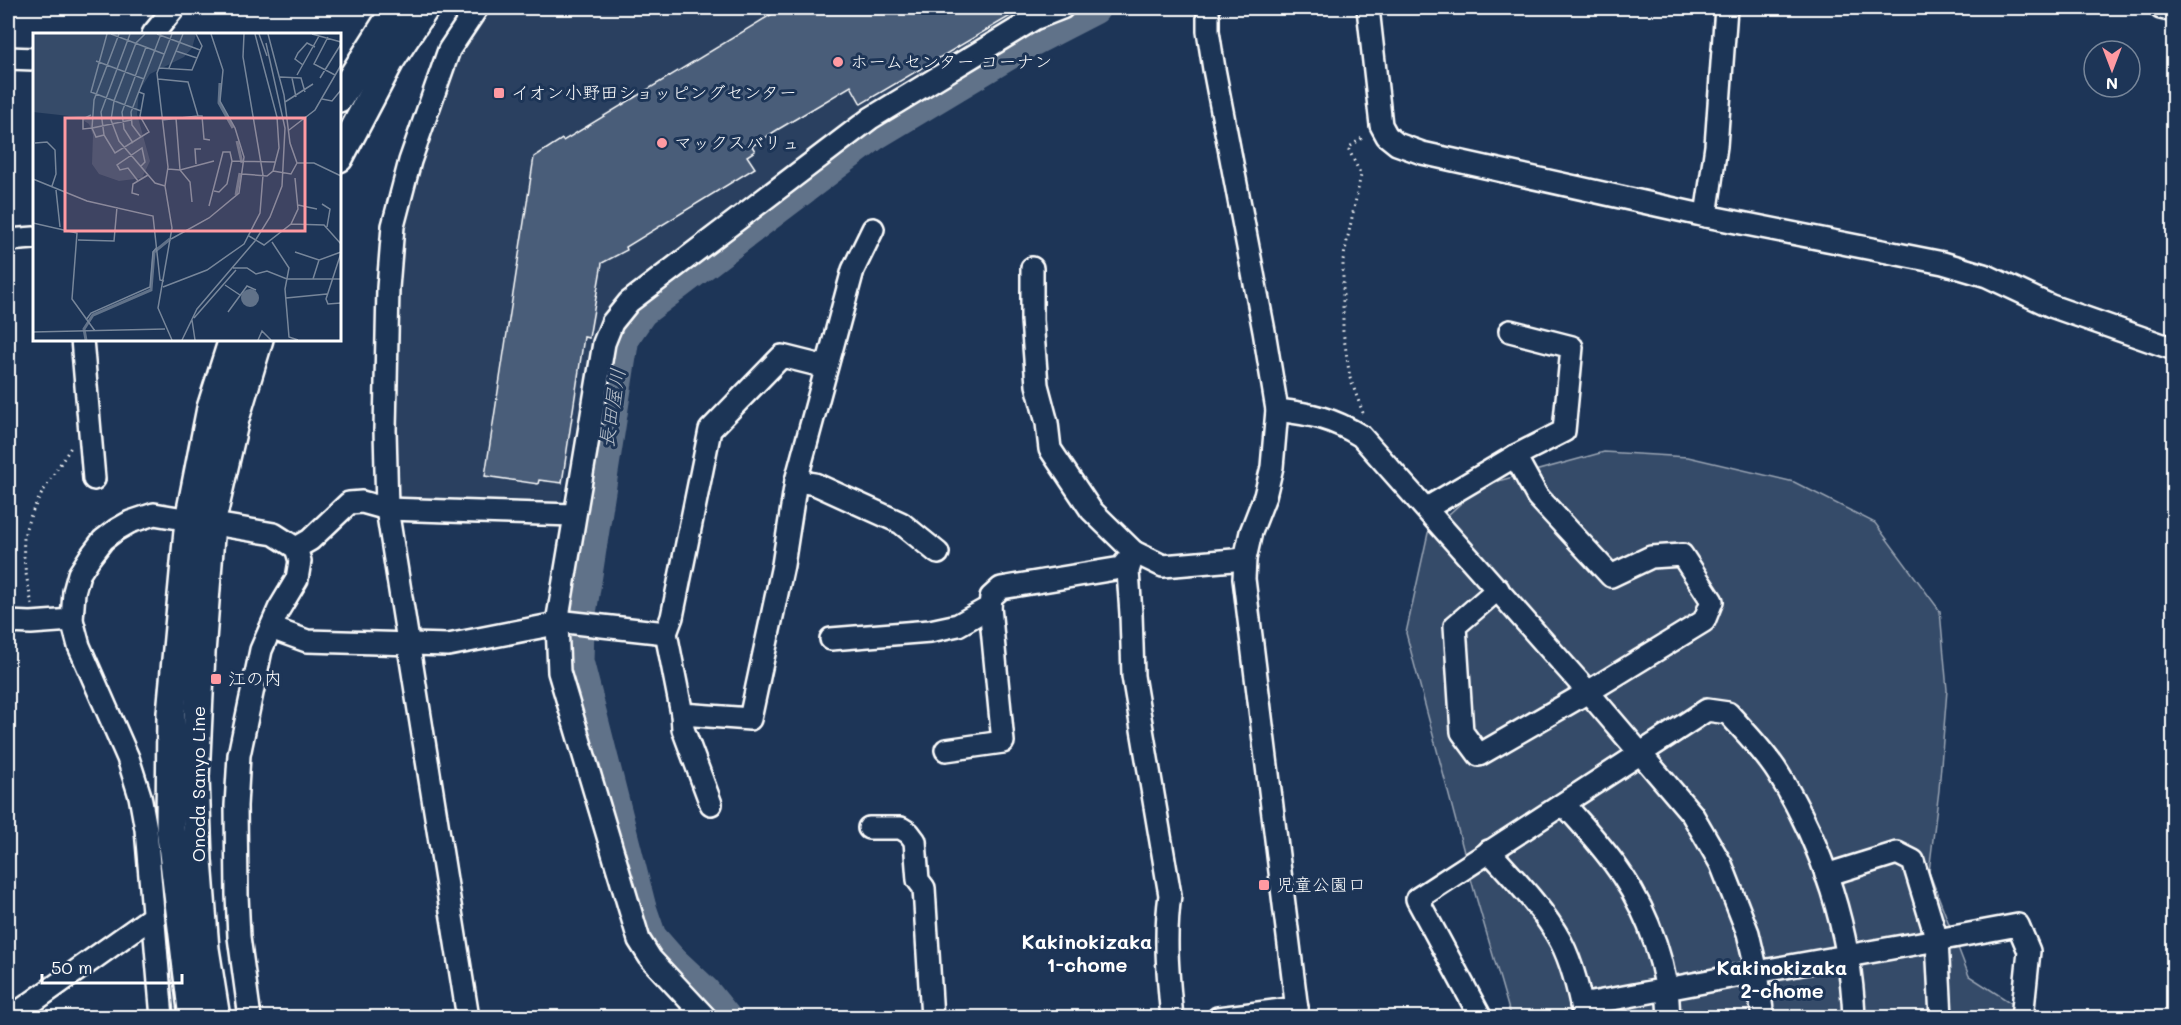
<svg xmlns="http://www.w3.org/2000/svg" width="2181" height="1025" font-family="Mali,'Klee One',sans-serif">
  <rect width="100%" height="100%" fill="#1d3557"/>
  <filter id="ink" filterUnits="userSpaceOnUse"><feTurbulence type="fractalNoise" baseFrequency=".0167" numOctaves="2"/><feDisplacementMap in="SourceGraphic" scale="12" xChannelSelector="R" yChannelSelector="G"/><feConvolveMatrix kernelMatrix="1 2 1 2 8 2 1 2 1" color-interpolation-filters="sRGB"/></filter>
  <g filter="url(#ink)">
    <polygon fill="#2a4161" points="465,8 1034,8 1000,25 865,109 615,299 596,326 561,503 378,501 378,309 381,242 432,58"/>
    <polygon fill="#364b69" stroke="#9aa5b4" stroke-width="1.5" points="1604,452 1688,457 1794,482 1875,523 1940,611 1947,690 1939,790 1929,872 1969,976 2033,1017 1511,1017 1474,890 1406,633 1428,533 1480,486"/>
    <g fill="none" stroke-linecap="round" stroke-linejoin="round">
      <polyline stroke="#617289" stroke-width="33" points="725,1018 704,992 671,961 650,937 640,908 577,661 578,626 623,337 641,311 874,134 1026,43 1094,8"/>
    </g>
    <polygon fill="#4a5d79" stroke="#fff" stroke-width="1.5" points="782,8 1024,8 861,104 851,86 777,130 752,146 755,151 747,156 755,168 626,247 627,250 602,263 589,338 584,337 562,483 539,480 538,484 485,476 534,157 562,139 563,141"/>
    <g fill="none" stroke-linecap="round" stroke-linejoin="round">
      <defs>
        <g id="minor">
          <polyline points="1208,8 1208,31 1214,69 1264,331 1277,410 1272,467 1265,496 1251,532 1245,559 1244,579 1298,1018"/>
          <polyline points="1368,8 1381,125 1387,136 1397,144 1422,153 1706,216 1943,263 1987,276 2051,306 2174,349"/>
          <polyline points="2161,8 2174,11"/>
          <polyline points="153,34 174,8"/>
          <polyline points="8,58 34,59"/>
          <polyline points="1706,216 1716,146 1726,8"/>
          <polyline points="8,240 34,238"/>
          <path d="M1032,268V320L1037,385L1047,423L1050,449L1091,510L1134,552L1128,571L1131,614L1133,676L1170,895C1164,937 1168,976 1172,1018"/>
          <polyline points="82,339 94,479"/>
          <path d="M1277,410C1311,414 1332,418 1361,436L1588,692L1692,814L1721,864L1748,933L1757,972L1763,1018"/>
          <polyline points="796,481 815,484 901,523 938,553"/>
          <polyline points="1427,508 1515,456 1564,431 1572,347 1510,331"/>
          <polyline points="296,548 310,540 349,503 362,502 387,509 574,515"/>
          <polyline points="1498,589 1455,626 1462,732 1479,755 1588,692 1704,621 1712,601 1682,555 1651,557 1611,576 1537,496 1515,456"/>
          <polyline points="8,622 31,623 72,620"/>
          <polyline points="271,628 307,641 448,645 566,622 666,633 682,714 750,719 783,565 796,481 853,270 873,229"/>
          <polyline points="666,633 672,617 710,430 782,356 826,367"/>
          <polyline points="831,639 930,631 958,625 990,607"/>
          <polyline points="682,714 683,729 711,804"/>
          <polyline points="946,750 1003,742 990,607 991,597 1001,588 1121,568 1134,552 1163,566 1245,559"/>
          <path d="M1564,804C1584,827 1606,850 1622,875C1649,915 1668,969 1669,1018"/>
          <polyline points="869,828 901,828 909,833 915,841 918,880 924,888 932,1018"/>
          <path d="M1489,851C1514,879 1543,908 1561,942C1573,965 1579,992 1584,1018"/>
          <polyline points="1826,875 1897,853 1913,861 1937,940 2018,925 2029,951 2022,1018"/>
          <polyline points="1581,1005 1757,972 1937,940 1941,1018"/>
          <polyline points="10,1018 152,917"/>
          <polyline points="162,1018 146,829 140,796 128,758 79,646 72,620 74,592 79,574 90,557 103,540 116,530 130,522 154,514 274,534 296,548 300,561 297,579 279,609 261,650 239,755 236,806 237,895 239,937 250,1018"/>
          <polyline points="468,1018 387,509 385,430 388,288 393,226 410,161 449,50 477,8"/>
          <polyline points="706,1018 651,959 639,940 559,672 557,623 604,343 612,323 629,302 871,118 1034,19 1062,8"/>
          <polyline points="1218,1018 1297,1008"/>
          <path d="M1481,1018L1417,899L1707,710L1728,713C1745,732 1765,752 1778,773C1823,846 1851,932 1854,1018"/>
        </g>
        <g id="major">
          <polyline points="339,98 396,8"/>
          <polyline points="339,158 390,61 425,8"/>
          <polyline points="193,1018 170,828 171,713 189,520 211,408 233,339"/>
          <polyline points="216,1018 205,949 198,860 195,777 201,653 211,524 235,419 259,339"/>
        </g>
      </defs>
      <use href="#minor" stroke="#fff" stroke-width="26"/>
      <use href="#major" stroke="#fff" stroke-width="32"/>
      <g stroke="#fff" stroke-width="3" stroke-dasharray="1.5 4.5" stroke-linecap="butt">
        <polyline points="1363,413 1350,378 1343,331 1343,260 1361,175 1348,148 1365,136"/>
        <path d="M32,605C28,583 22,561 24,539C27,510 56,472 71,447"/>
      </g>
      <use href="#minor" stroke="#1d3557" stroke-width="21"/>
      <use href="#major" stroke="#1d3557" stroke-width="27"/>
    </g>
  </g>
  <g fill="#ff9aa2" stroke="#1d3557" stroke-width="2">
    <circle cx="838" cy="62" r="6"/>
    <rect x="493" y="87" width="12" height="12" rx="3"/>
    <circle cx="662" cy="143" r="6"/>
    <rect x="210" y="673" width="12" height="12" rx="3"/>
    <rect x="1258" y="879" width="12" height="12" rx="3"/>
  </g>
  <g text-anchor="middle" stroke-width="6" stroke-linejoin="round" paint-order="stroke">
    <g font-size="18" fill="#fff" stroke="#1d3557" text-anchor="start">
      <text x="850" y="68">ホームセンター コーナン</text>
      <text x="511" y="99">イオン小野田ショッピングセンター</text>
      <text x="674" y="149">マックスバリュ</text>
      <text x="228" y="685">江の内</text>
      <text x="1276" y="891">児童公園口</text>
    </g>
    <g font-size="18" fill="#fff" stroke="#1d3557">
      <text transform="translate(199 784) rotate(-90)" y="6">Onoda Sanyo Line</text>
    </g>
    <g font-size="20" font-style="italic" fill="#b8c0ca" stroke="#1d3557">
      <text transform="translate(612 408) rotate(-81)" y="7">長田屋川</text>
    </g>
    <g font-size="20" font-weight="bold" fill="#fff" stroke="#1d3557">
      <text x="1087" y="949">Kakinokizaka<tspan x="1087" dy="23">1-chome</tspan></text>
      <text x="1782" y="975">Kakinokizaka<tspan x="1782" dy="23">2-chome</tspan></text>
    </g>
  </g>
  <g transform="translate(33 33)">
    <rect width="308" height="308" fill="#1d3557"/>
    <path d="M0,1H163L159,15L151,24L117,41L106,58L104,81L117,128L109,145L86,148L66,141L59,131L60,102L56,91L45,84L0,79Z" fill="#364b69"/>
    <path d="M208 265a9 9 0 1 1 18 0a9 9 0 1 1-18 0Z" fill="#617289"/>
    <path fill="none" stroke="#617289" stroke-width="3" d="M187,50L186,70L200,95M204,108L209,130M203,162L207,140M53,307L51,296L60,282L118,257L121,219L137,206"/>
    <path fill="none" stroke="#77869a" stroke-width="1.5" d="M74,1L58,59L108,78M78,1L131,21M86,1L61,67L59,95L98,87M97,1L68,79L71,102L82,120L116,99L107,83L111,61L106,59M112,1L103,10L81,68L78,87L86,108L122,150L132,153M124,1L167,17M139,1L124,40L135,134L132,153L139,195L125,275L139,307M226,1L234,23M235,1L251,62L257,110L264,130L258,141L240,138M279,1L308,9M295,4L281,31L302,42M143,18L164,25M63,28L111,46M270,32L262,26L265,20L274,10L282,14M126,35L159,37L169,13L163,1M136,35L150,1M264,42L286,3M247,44L268,45L272,59M259,45L263,64M287,45L308,11M125,46L155,49L165,83H169L171,106L177,107M289,66L299,68L308,57M252,69L280,51M58,82L50,86V96L59,95L63,104L71,102M143,85L147,137L157,149L159,169M129,87L165,83M256,97L282,77L308,32M0,102V127M108,104L99,92L98,79L128,1M2,110L14,109L22,117L23,141L19,153M100,110L91,96L89,79L113,14M264,130H281L308,143M163,131L162,116H168M135,136L147,137L181,128M209,141L234,143L240,138L246,115L244,84L222,1M0,146L54,168L120,183L127,247L131,248M105,148L95,135L87,137L84,132L109,115L112,129L108,133M23,157L27,194M181,158L186,159L194,151L199,128M106,162L99,160L100,151L115,142M289,171L297,176L294,194M265,172L284,176M176,173L190,119H197L199,128L242,129M0,190L44,200L39,266L62,298M258,191L291,192L308,211M216,203L231,212L258,191L265,176L262,145M138,206L176,185L206,160L211,124L202,95L187,68L190,37L178,1M45,207L81,208L84,174M239,209L256,235L252,256L256,304L265,307M262,219L286,227M308,220L293,266L295,271L308,270M200,235H214L223,241L234,238L254,246H308M280,246L286,227L308,219M192,252L207,262M130,254L174,237L211,211L227,180L230,142L210,24L211,1M253,265L294,261M195,279L214,253L223,257M161,285L203,237M53,287L58,280L117,254L120,219L124,214M159,287L162,307M0,299L132,296M149,307L164,276L222,208L237,184L249,153L252,95L233,10M225,307L229,298L238,307"/>
    <path fill="#ff9aa2" fill-opacity="0.15" stroke="#ff9aa2" stroke-width="3" d="M32,85H272V198H32Z"/>
    <rect width="308" height="308" fill="none" stroke="#fff" stroke-width="3"/>
  </g>
  <rect width="2181" height="1025" fill="none" stroke="#1d3557" stroke-width="30"/>
  <rect x="15" y="15" width="2151" height="995" fill="none" stroke="#fff" stroke-width="2" filter="url(#ink)"/>
  <g transform="translate(2112 69) rotate(180)"><circle r="28" fill="#1d3557" stroke="#77869a" stroke-width="1.5"/>
  <path d="M0-4.5L10 22L0 15L-10 22Z" fill="#ff9aa2"/>
  <text y="-9" font-size="16" font-weight="bold" text-anchor="middle" fill="#ffffff">N</text>
  </g>
  <path d="M42 974v9h140v-9" fill="none" stroke="#ffffff" stroke-width="3"/>
  <text x="51" y="974" font-size="18" fill="#ffffff" stroke="#1d3557" stroke-width="4.5" paint-order="stroke">50 m</text>
</svg>
